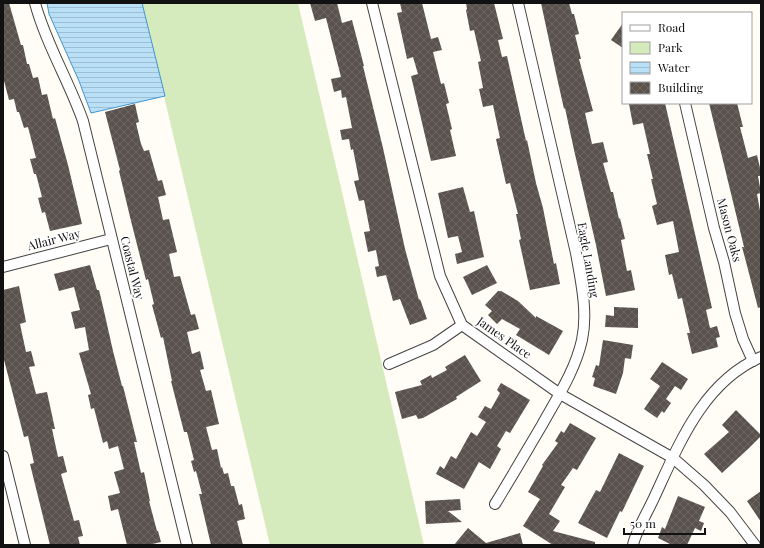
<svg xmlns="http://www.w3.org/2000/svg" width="764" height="548" font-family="'Playfair Display',serif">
  <defs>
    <pattern id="water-rules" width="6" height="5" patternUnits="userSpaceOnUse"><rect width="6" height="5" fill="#b9e0f7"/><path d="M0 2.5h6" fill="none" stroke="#9ebfd3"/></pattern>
    <pattern id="building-cross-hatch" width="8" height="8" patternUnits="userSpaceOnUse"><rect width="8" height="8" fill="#5a524d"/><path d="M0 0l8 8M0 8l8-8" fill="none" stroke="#6d6662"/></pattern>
  </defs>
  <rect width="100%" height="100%" fill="#fffdf5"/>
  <polygon fill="#d5ebbd" points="142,3 298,3 424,545 270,545"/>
  <polygon fill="url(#water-rules)" stroke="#3f96cf" points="47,3 142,3 165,96 91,113 79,81 49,14"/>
  <g fill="url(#building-cross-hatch)">
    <polygon points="3,3 9,3 21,45 23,45 27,64 29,64 33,78 38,77 42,95 47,94 53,119 55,118 68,165 82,224 50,231 45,212 42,213 38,198 42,197 36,174 34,174 30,159 36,158 28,127 24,128 19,112 17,112 14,99 9,100 3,77"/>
    <polygon points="310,3 337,3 342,23 352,20 364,66 363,66 383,148 405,249 419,300 420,299 427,319 410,325 400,299 393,301 386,275 377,277 375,267 379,266 376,250 368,252 364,232 370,231 364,200 359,201 354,181 359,180 353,149 351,150 349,139 342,140 340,130 352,128 346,97 342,98 341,90 334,92 331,79 341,77 326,18 315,21"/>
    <polygon points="400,3 422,3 431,39 438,37 442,50 433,52 441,84 444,83 449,103 446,104 452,129 450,130 456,156 431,161 411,76 418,74 413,57 407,59 397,13 402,12"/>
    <polygon points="466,3 494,3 503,39 498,40 502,57 507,56 526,141 527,140 536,183 543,208 554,264 556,263 560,284 530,290 519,240 521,239 516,214 518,214 510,183 506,184 496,139 500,138 493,105 483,107 479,89 483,88 478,62 481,61 474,30 470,31 466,10 467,9"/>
    <polygon points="541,3 569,3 572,14 574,14 579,34 575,35 581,59 579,59 593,111 585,113 592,144 603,142 608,162 603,163 611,192 613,192 619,219 620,218 625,239 621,240 627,271 631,270 635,290 606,296 596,245 574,150 565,108 564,109 556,73"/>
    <polygon points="623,23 623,48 611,40"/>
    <polygon points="635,103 665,103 712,308 706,310 710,328 717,326 720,337 716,338 718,347 692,354 687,333 690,333 682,298 678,299 672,274 669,275 665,255 679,252 673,221 657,225 652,206 657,204 651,179 653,179 647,154 650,154 643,123 633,125 629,104"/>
    <polygon points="709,103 737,103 743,127 740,127 748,158 757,155 761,172 761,176 758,176 761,193 757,194 761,216 761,307 758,308 745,258 742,247 744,247"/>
    <polygon points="135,104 139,122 136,123 141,144 144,151 149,150 158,181 162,180 166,195 158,197 163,220 169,219 177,252 169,254 174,277 180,276 191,315 195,314 199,329 187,332 192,354 200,351 204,369 200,370 206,391 211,390 219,424 206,427 212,450 217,449 221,468 222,467 224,474 228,473 231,486 234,486 239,505 242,504 245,519 237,521 243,545 211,545 199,494 202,494 196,471 194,472 191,461 194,460 187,432 184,432 171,381 172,381 163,337 161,338 152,305 154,304 148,279 146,280 131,221 119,171 120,170 105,112"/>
    <polygon points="463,187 470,212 474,211 484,257 457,264 455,254 462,252 458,236 448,238 438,193"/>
    <polygon points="90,265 97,290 99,290 104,311 113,351 122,386 123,386 137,442 134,442 141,473 144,472 150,501 149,501 157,531 158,531 161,542 148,545 127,545 118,509 111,511 108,496 120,493 114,472 124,469 118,446 109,449 107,441 103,443 94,408 91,409 88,395 91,394 79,353 89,350 85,327 75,329 71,312 80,310 74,287 59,291 54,274"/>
    <polygon points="487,265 497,283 472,295 463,277"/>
    <polygon points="19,286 26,322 20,324 26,352 31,351 35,366 29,367 36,394 47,392 55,429 52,429 58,457 63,456 67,472 61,474 74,521 79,520 83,536 78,537 80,545 50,545 30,464 34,463 28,436 24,437 3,356 3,290"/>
    <polygon points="498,291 501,291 518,301 536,318 536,316 563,331 549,355 516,335 520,329 502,319 497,324 488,315 492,311 485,305"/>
    <polygon points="614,307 638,308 638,328 605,327 606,315 614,316"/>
    <polygon points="603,340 633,345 631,359 625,358 623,373 616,394 593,386 595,378 592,377 596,365 599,366"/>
    <polygon points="465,355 481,381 456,397 457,399 423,418 418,419 416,415 402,419 395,392 422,385 420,381 431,375 432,378 447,370 445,367"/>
    <polygon points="662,362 688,379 681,390 675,386 666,399 671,403 664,413 662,411 657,418 644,409 660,386 650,379"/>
    <polygon points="501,383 530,400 510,433 506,431 497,446 501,449 490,469 479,462 464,489 436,474 440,466 444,469 451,456 456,459 471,432 477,436 486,422 478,417 485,406 491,409 500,393 497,390"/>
    <polygon points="736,410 761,435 761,436 748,449 722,473 704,454 729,432 722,425"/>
    <polygon points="570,423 596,438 577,470 573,468 561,485 565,487 549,514 560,521 553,531 595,542 595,545 553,545 523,526 540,499 528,492 543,466 542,465 558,443 555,441 561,431 564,433"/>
    <polygon points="619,453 644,466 622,512 620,511 607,538 578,523 596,490 600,492"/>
    <polygon points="761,491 761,522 747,501"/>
    <polygon points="678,496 705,507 699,521 704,523 701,531 695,528 687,545 672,545 658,538 662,527 665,529"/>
    <polygon points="460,499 461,510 448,511 462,522 426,524 425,501"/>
    <polygon points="468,528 486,543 520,533 523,545 454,545"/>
  </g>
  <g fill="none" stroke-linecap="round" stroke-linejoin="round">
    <defs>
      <g id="minor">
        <path d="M35,3C46,44 69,81 83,121L187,545"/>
        <polyline points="372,3 440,276 462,325 560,394 673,458 704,485 730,512 755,545"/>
        <polyline points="685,103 714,228 724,262 735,313 743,339 753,361"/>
        <polyline points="3,267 111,239"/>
        <polyline points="389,364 433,345 462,325"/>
        <polyline points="3,456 25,545"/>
        <path d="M495,504C511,478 526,452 542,425C557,398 575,371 582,340C588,312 581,281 576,253L518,3"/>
        <path d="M633,545C635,533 649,509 654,498C679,444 703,382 761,357"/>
      </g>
    </defs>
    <use href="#minor" stroke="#444" stroke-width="12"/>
    <use href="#minor" stroke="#fff" stroke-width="10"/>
  </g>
  <g text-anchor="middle" stroke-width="4" stroke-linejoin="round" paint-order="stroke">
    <g font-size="12" fill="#111" stroke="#fff">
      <text transform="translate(729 230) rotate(75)" y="4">Mason Oaks</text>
      <text transform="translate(54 240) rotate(-14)" y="4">Allair Way</text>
      <text transform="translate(588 260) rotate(80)" y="4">Eagle Landing</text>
      <text transform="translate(132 268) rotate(76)" y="4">Coastal Way</text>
      <text transform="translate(504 338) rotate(35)" y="4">James Place</text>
    </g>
  </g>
  <rect width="764" height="548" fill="none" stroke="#111111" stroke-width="8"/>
  <rect x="622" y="12" width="130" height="92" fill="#ffffff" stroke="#a0a0a0"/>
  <rect x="630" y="25" width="20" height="6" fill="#ffffff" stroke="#a0a0a0"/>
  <text x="658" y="32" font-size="12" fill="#111111">Road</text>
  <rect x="630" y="42" width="20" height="12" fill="#d5ebbd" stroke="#a0a0a0"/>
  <text x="658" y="52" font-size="12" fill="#111111">Park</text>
  <rect x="630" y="62" width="20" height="12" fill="url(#water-rules)" stroke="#a0a0a0"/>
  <text x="658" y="72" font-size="12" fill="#111111">Water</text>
  <rect x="630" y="82" width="20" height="12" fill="url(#building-cross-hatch)" stroke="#a0a0a0"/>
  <text x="658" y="92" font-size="12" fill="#111111">Building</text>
  <path d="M624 528v6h81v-6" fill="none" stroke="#111111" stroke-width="2"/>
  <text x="630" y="528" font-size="12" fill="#111111" stroke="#ffffff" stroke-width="3" paint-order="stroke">50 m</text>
</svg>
